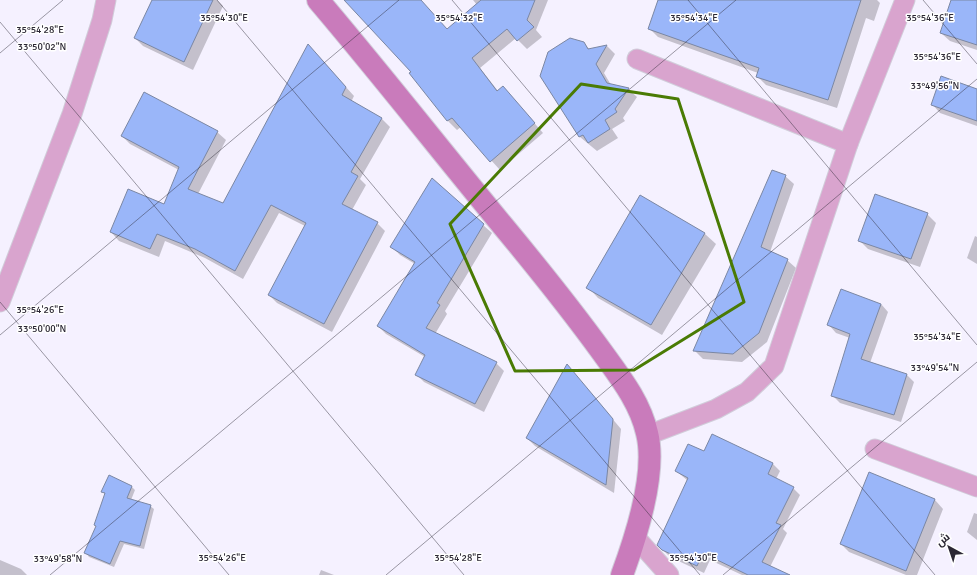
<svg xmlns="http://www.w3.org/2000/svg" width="977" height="575" font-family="Signika,Cairo,sans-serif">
  <rect width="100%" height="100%" fill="#f5f1ff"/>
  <g fill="#0003">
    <polygon points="153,0 217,0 223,6 193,70 143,46 135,38"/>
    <polygon points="346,0 420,0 447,30 477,5 473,0 548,0 536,30 542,37 527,49 516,38 480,68 498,91 503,87 543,133 500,170 461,127 457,130 448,121 411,73 412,72"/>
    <polygon points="659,0 877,0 880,3 874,21 866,18 837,108 766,85 757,76 758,73 658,37 649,28"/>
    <polygon points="952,0 977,0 977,50 950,41 941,33"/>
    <polygon points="584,43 590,50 607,46 615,54 604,73 611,85 628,89 637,97 623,118 625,121 612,129 618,138 597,151 580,137"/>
    <polygon points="309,46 354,96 351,102 382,119 390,127 360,179 366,185 352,210 377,223 385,231 332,332 277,303 269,295 305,226 279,213 243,279 205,258 165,241 159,257 119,241 111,232 164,205 179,170 130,144 122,136 217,132 226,140 198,194 224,204"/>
    <polygon points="977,90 977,126 940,113 932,104"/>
    <polygon points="785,176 794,184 770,252 787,260 796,268 767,342 742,362 703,359 695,351"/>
    <polygon points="640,197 705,234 716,244 662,335 598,298 588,287"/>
    <polygon points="927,214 936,223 920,267 868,249 859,240"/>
    <polygon points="483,225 492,233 445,311 447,314 435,334 496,363 504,371 484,412 424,382 416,374 425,357 386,334 378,326 415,264 400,255 392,247"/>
    <polygon points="975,236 977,237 977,264 967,258"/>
    <polygon points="881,304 888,312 870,363 907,375 914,382 901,422 840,403 832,395 850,338 836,333 829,325"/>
    <polygon points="567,365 621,429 614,493 535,446 527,438"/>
    <polygon points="713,435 773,464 780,471 776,479 793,488 800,495 783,529 787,533 770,567 788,575 742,575 710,560 704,573 670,557 662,549 687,480 676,471 704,453"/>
    <polygon points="869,474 935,500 943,509 917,575 906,575 849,552 841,544"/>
    <polygon points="132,487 135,490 131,500 150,506 154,509 144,549 124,544 114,567 89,557 86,553 97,526 106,495 102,491"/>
    <polygon points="974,513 977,514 977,540 967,532"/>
    <polygon points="0,560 21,569 27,575 0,575"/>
    <polygon points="321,570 334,575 319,575"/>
  </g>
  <g fill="#9ab6f9" stroke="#7b87a3">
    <polygon points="152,0 213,0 184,62 134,38"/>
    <polygon points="344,0 421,0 447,29 481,0 535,0 527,20 534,27 517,41 507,29 472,58 497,91 503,86 535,123 490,162 452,118 447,121 409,73 411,72"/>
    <polygon points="658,0 861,0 828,100 756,77 759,68 648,29"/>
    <polygon points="951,0 977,0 977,45 940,33"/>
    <polygon points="570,38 584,42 588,49 607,45 596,64 607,83 629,88 615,109 617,112 605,120 610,129 588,143 583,135 579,137 540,76 548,52"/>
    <polygon points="308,44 346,87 342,95 382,118 351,172 358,176 342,204 378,222 324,324 268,295 306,223 271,205 235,271 195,249 157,234 150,249 110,232 128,189 164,204 179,167 121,136 144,92 218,131 188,189 223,203"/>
    <polygon points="941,76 977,89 977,121 931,105"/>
    <polygon points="772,170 786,175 761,247 788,259 759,333 733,354 693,351"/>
    <polygon points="432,178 484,224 437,303 440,305 426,328 497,362 475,404 415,375 425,355 377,326 415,262 390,247"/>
    <polygon points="875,194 928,213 911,259 858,241"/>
    <polygon points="640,195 705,233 651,325 586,288"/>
    <polygon points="841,289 881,304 861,359 907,374 894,415 831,396 850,334 827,325"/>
    <polygon points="567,364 613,419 606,485 526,438"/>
    <polygon points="712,434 773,463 768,474 794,487 776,523 781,525 762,562 790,575 748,575 703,553 697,566 662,550 657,545 688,478 675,471 688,444 704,451"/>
    <polygon points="869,472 935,499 906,571 840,544"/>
    <polygon points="109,475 132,486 127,498 151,505 140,546 120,541 110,564 84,553 96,526 94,525 105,493 101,492"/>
  </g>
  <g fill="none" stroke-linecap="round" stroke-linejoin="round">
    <defs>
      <g id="street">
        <polyline points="637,59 848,144"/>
        <polyline points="0,302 72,114 102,20 106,0"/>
        <polyline points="648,435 716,409 747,392 774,366 848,144 905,0"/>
        <polyline points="875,449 977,487"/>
        <polyline points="636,538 669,575"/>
      </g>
      <path id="secondary" d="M318,0C381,74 441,151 503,226C537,267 570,308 602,352C620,377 640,402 647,433C657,473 636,537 622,575"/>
    </defs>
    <use href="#street" stroke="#d1cdda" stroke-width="21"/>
    <use href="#secondary" stroke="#d1cdda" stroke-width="24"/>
    <use href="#street" stroke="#d9a4ce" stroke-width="19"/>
    <use href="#secondary" stroke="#c97bbb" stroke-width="22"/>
  </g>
  <path fill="none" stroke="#4a7b04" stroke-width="3" stroke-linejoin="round" d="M581,84L678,99L744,302L634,370L515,371L450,224Z"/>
  <path fill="none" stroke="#2b2733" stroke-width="1" stroke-opacity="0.45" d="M217,0L700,575M452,0L935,575M688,0L977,345M923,0L977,64M0,22L464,575M0,53L63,0M0,302L229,575M0,335L399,0M50,575L736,0M386,575L977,79M723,575L977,362"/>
  <g font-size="10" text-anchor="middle" fill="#2b2733" stroke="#fff" stroke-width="3" stroke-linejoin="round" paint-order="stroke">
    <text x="459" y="21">35°54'32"E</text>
    <text x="694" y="21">35°54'34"E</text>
    <text x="224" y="21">35°54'30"E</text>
    <text x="930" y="21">35°54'36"E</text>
    <text x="40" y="33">35°54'28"E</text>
    <text x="42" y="50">33°50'02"N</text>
    <text x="937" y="60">35°54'36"E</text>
    <text x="935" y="89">33°49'56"N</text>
    <text x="40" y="313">35°54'26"E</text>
    <text x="42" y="332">33°50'00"N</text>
    <text x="937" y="340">35°54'34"E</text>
    <text x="935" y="371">33°49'54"N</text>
    <text x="222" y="561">35°54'26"E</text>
    <text x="458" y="561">35°54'28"E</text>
    <text x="693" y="561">35°54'30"E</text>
    <text x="58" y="562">33°49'58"N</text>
  </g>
  <g transform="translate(949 547) rotate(320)" stroke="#ffffff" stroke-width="3" paint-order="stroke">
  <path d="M0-3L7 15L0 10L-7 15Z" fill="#2b2733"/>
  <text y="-6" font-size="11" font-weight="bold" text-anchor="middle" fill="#2b2733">ش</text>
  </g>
</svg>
